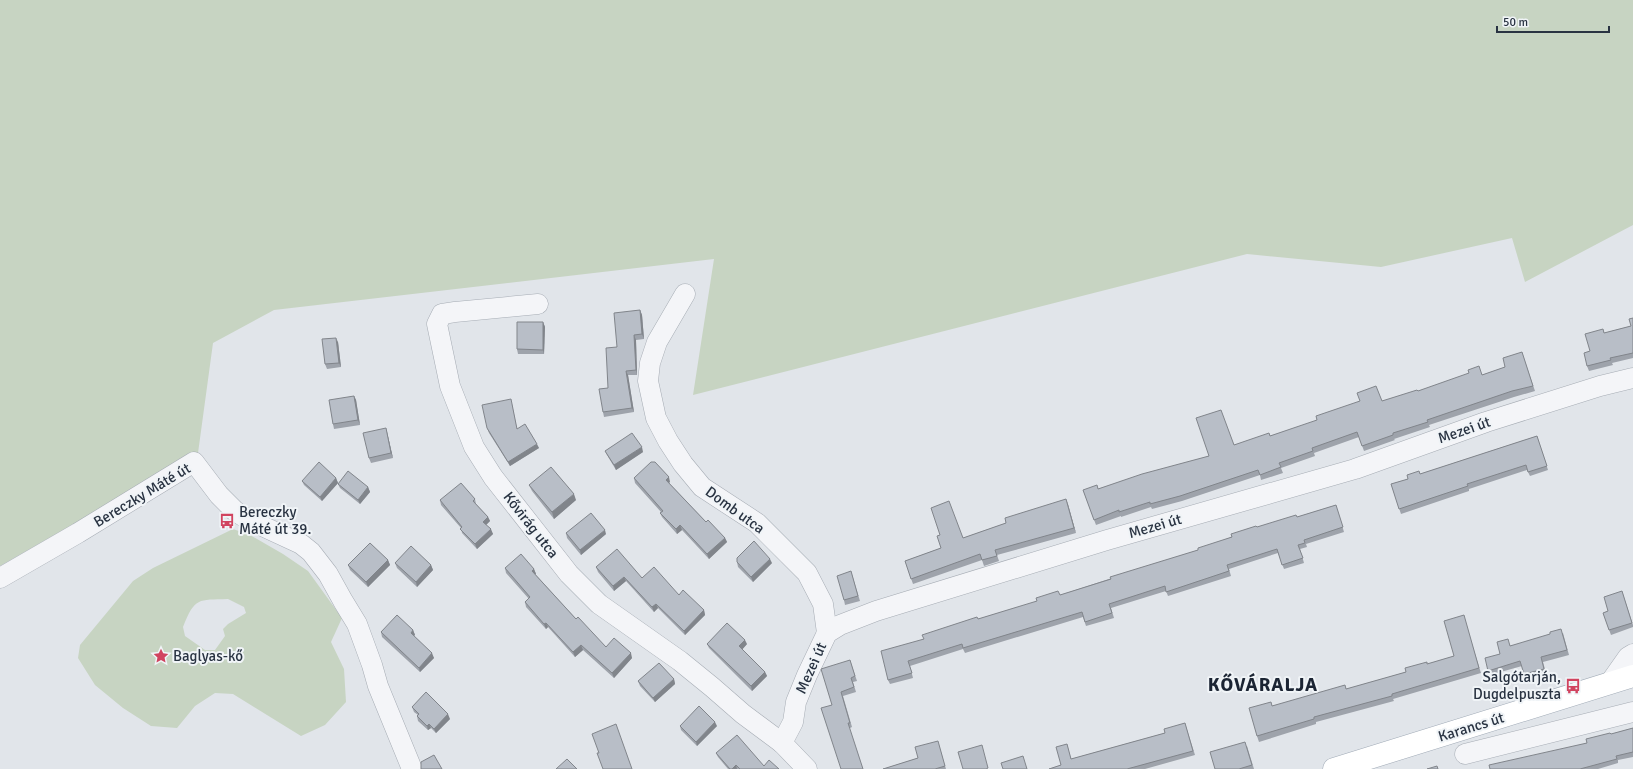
<svg xmlns="http://www.w3.org/2000/svg" width="1633" height="769" font-family="Signika,sans-serif">
  <rect width="100%" height="100%" fill="#e1e5ea"/>
  <g fill="#c7d4c2" fill-rule="evenodd">
    <polygon points="0,0 1633,0 1633,225 1525,282 1512,238 1381,267 1247,254 693,395 714,259 274,310 213,343 198,453 0,566"/>
    <path d="M233,529L250,535L283,554L308,571L342,618L331,642L344,669L346,702L325,725L301,736L233,694L215,693L195,706L177,728L151,726L123,708L95,685L78,658L80,645L133,581L153,568ZM228,599L244,607L246,613L228,624L223,629L225,636L215,650H205L185,636L183,627C195,597 198,600 228,599Z"/>
  </g>
  <g fill="none" stroke-linecap="round" stroke-linejoin="round">
    <defs>
      <g id="minor">
        <polyline points="685,294 657,342 650,363 648,381 656,418 668,441 683,464 702,487 757,523 807,573 823,604 827,633"/>
        <polyline points="538,304 455,312 442,314 437,324 450,386 474,447 493,477 569,574 599,604 680,661 712,687 743,714 782,743"/>
        <polyline points="0,578 78,533 194,462 219,495 235,511 249,520 301,544 311,552 328,574 343,601 357,624 372,665 378,686 412,769"/>
        <polyline points="1609,684 1628,657 1633,654"/>
        <polyline points="1465,754 1633,712"/>
        <polyline points="807,769 782,743 793,722 796,702 807,675 827,633 840,625 876,611 1107,540 1355,469 1486,422 1600,386 1633,378"/>
      </g>
      <polyline id="major" points="1334,769 1633,676"/>
    </defs>
    <use href="#minor" stroke="#a6acb4" stroke-width="21"/>
    <use href="#major" stroke="#a0aab6" stroke-width="23"/>
    <use href="#minor" stroke="#f4f5f8" stroke-width="20"/>
    <use href="#major" stroke="#fff" stroke-width="22"/>
  </g>
  <g fill="#9ea3ab">
    <polygon points="640,310 642,315 644,339 636,340 637,375 628,375 634,412 604,417 603,412 617,347"/>
    <polygon points="1633,318 1633,358 1612,363 1613,365 1589,371 1587,366 1590,351 1603,329 1604,333 1631,326"/>
    <polygon points="543,322 545,327 544,354 518,354 517,349"/>
    <polygon points="338,342 341,367 327,369 325,364"/>
    <polygon points="1522,352 1535,391 1514,397 1429,425 1430,427 1394,439 1395,440 1364,451 1359,437 1314,453 1315,456 1281,468 1283,473 1261,480 1260,475 1182,501 1152,509 1151,507 1121,517 1121,516 1096,525 1083,490 1098,489 1209,456 1234,445 1270,436 1382,401 1418,391 1482,375 1505,367"/>
    <polygon points="354,396 356,400 360,425 334,429 333,424"/>
    <polygon points="512,404 517,429 539,448 510,466 489,433 487,428"/>
    <polygon points="386,428 387,432 393,458 371,463 369,458"/>
    <polygon points="1537,436 1548,470 1530,476 1527,470 1469,489 1469,491 1401,514 1391,484 1408,479 1420,474"/>
    <polygon points="605,451 643,452 616,470 607,455"/>
    <polygon points="336,478 338,483 322,501 304,485 302,481"/>
    <polygon points="634,478 670,482 669,483 706,522 725,538 727,542 709,559 682,530 677,534 662,517 660,513 661,512 635,483"/>
    <polygon points="338,484 368,487 370,492 360,504 340,488"/>
    <polygon points="529,485 576,500 554,519 532,491"/>
    <polygon points="475,499 476,504 488,517 490,521 486,525 493,534 477,549 462,533 461,528 441,505 440,500"/>
    <polygon points="1066,499 1076,533 997,555 999,561 984,566 982,560 913,584 905,561 941,548 940,535 963,538 1006,523"/>
    <polygon points="1336,505 1344,532 1306,544 1307,547 1300,549 1304,563 1284,569 1278,553 1229,569 1231,576 1168,596 1166,591 1111,608 1114,618 1086,626 1083,617 965,653 963,649 910,666 913,678 890,684 888,680 924,639 978,619 1060,595 1198,550 1257,527 1297,517"/>
    <polygon points="566,533 606,534 581,555 567,538"/>
    <polygon points="388,560 390,565 368,587 350,570 348,565"/>
    <polygon points="737,562 772,563 753,582 738,567"/>
    <polygon points="395,563 431,565 433,570 417,587 397,568"/>
    <polygon points="596,567 642,578 679,595 704,610 705,615 685,635 658,608 654,612 626,581 614,591 598,572"/>
    <polygon points="505,568 534,569 536,574 535,574 576,619 606,647 632,658 614,678 583,650 575,657 548,627 546,629 526,607 525,602 529,599 506,573"/>
    <polygon points="851,571 860,601 845,605 844,600"/>
    <polygon points="1622,591 1633,625 1633,627 1611,635 1603,613 1608,611"/>
    <polygon points="1465,621 1481,673 1393,699 1394,701 1316,722 1316,724 1259,742 1257,736 1273,706 1347,689 1406,672 1428,664 1454,656"/>
    <polygon points="413,630 415,635 414,636 434,658 420,672 382,637 381,632"/>
    <polygon points="1563,633 1569,655 1543,662 1546,673 1526,679 1522,666 1490,675 1488,671 1500,654 1510,646"/>
    <polygon points="707,644 747,644 742,649 765,672 767,676 752,691 709,648"/>
    <polygon points="850,660 857,681 853,682 856,692 843,696 852,727 850,728 832,705"/>
    <polygon points="674,679 675,684 655,702 640,686 638,681"/>
    <polygon points="412,707 450,719 436,733 431,728 428,730 418,721 417,716 418,715 414,712"/>
    <polygon points="1185,723 1195,755 1145,769 1049,769 1061,765 1067,744 1071,759 1165,733"/>
    <polygon points="680,726 717,726 697,746 681,730"/>
    <polygon points="1633,728 1633,757 1618,760 1618,763 1598,769 1490,769 1587,743 1611,734"/>
    <polygon points="939,745 946,769 883,769 918,758"/>
    <polygon points="1247,746 1254,769 1215,769"/>
    <polygon points="716,753 764,766 779,769 728,769 718,757"/>
  </g>
  <g fill="#81858b">
    <polygon points="640,310 642,315 644,339 642,334"/>
    <polygon points="543,322 545,327 544,354 543,350"/>
    <polygon points="634,335 636,340 637,375 636,370"/>
    <polygon points="336,338 338,342 341,367 339,363"/>
    <polygon points="626,371 628,375 634,412 632,408"/>
    <polygon points="354,396 356,400 360,425 358,420"/>
    <polygon points="386,428 387,432 393,458 391,453"/>
    <polygon points="537,444 539,448 510,466 508,462"/>
    <polygon points="642,447 643,452 616,470 614,465"/>
    <polygon points="669,477 670,482 667,484 666,480"/>
    <polygon points="336,478 338,483 322,501 320,497"/>
    <polygon points="368,487 370,492 360,504 358,500"/>
    <polygon points="574,494 576,500 554,519 552,512"/>
    <polygon points="1066,499 1068,504 1076,533 1074,528"/>
    <polygon points="488,517 490,521 485,526 483,522"/>
    <polygon points="680,525 682,530 677,534 676,529"/>
    <polygon points="491,529 493,534 477,549 475,544"/>
    <polygon points="605,530 606,534 581,555 580,550"/>
    <polygon points="725,538 727,542 709,559 707,554"/>
    <polygon points="770,559 772,563 753,582 751,577"/>
    <polygon points="388,560 390,565 368,587 366,582"/>
    <polygon points="431,565 433,570 417,587 416,582"/>
    <polygon points="534,569 536,574 534,575 532,571"/>
    <polygon points="624,577 626,581 614,591 613,586"/>
    <polygon points="656,604 658,608 654,612 652,607"/>
    <polygon points="704,610 705,615 685,635 684,631"/>
    <polygon points="546,623 548,627 546,629 544,624"/>
    <polygon points="413,630 415,635 412,637 411,633"/>
    <polygon points="745,640 747,644 741,651 739,646"/>
    <polygon points="581,645 583,650 575,657 573,652"/>
    <polygon points="432,653 434,658 420,672 419,668"/>
    <polygon points="631,653 632,658 614,678 612,673"/>
    <polygon points="765,672 767,676 752,691 751,686"/>
    <polygon points="674,679 675,684 655,702 653,698"/>
    <polygon points="448,714 450,719 436,733 434,729"/>
    <polygon points="715,722 717,726 697,746 696,742"/>
    <polygon points="429,724 431,728 428,730 427,726"/>
    <polygon points="736,765 737,769 732,769"/>
  </g>
  <g fill="#b8bec7" stroke="#81858b">
    <polygon points="640,310 642,334 634,335 636,370 626,371 632,408 603,412 599,389 608,388 606,348 617,347 614,313"/>
    <polygon points="1633,318 1633,353 1610,358 1611,360 1587,366 1584,353 1590,351 1585,334 1603,329 1604,333 1631,326 1629,319"/>
    <polygon points="517,322 543,322 543,350 517,349"/>
    <polygon points="336,338 339,363 325,364 322,339"/>
    <polygon points="1522,352 1533,386 1512,391 1427,420 1428,422 1393,433 1393,435 1362,446 1357,432 1312,448 1313,451 1279,463 1281,467 1260,475 1258,470 1180,496 1150,504 1150,502 1119,512 1119,510 1094,520 1083,490 1097,485 1098,489 1142,474 1209,456 1196,418 1221,410 1234,445 1269,433 1270,436 1317,420 1316,416 1360,401 1357,393 1376,386 1382,401 1417,390 1418,391 1469,373 1468,370 1479,366 1482,375 1505,367 1503,358"/>
    <polygon points="354,396 358,420 333,424 329,400"/>
    <polygon points="511,399 517,429 525,424 537,444 508,462 487,428 482,405"/>
    <polygon points="386,428 391,453 369,458 363,433"/>
    <polygon points="632,433 642,447 614,465 605,451"/>
    <polygon points="1537,436 1547,466 1528,472 1526,465 1467,484 1468,486 1399,509 1391,484 1408,479 1407,475 1419,471 1420,474"/>
    <polygon points="319,462 336,478 320,497 302,481"/>
    <polygon points="651,462 655,462 669,477 666,480 706,522 708,520 725,538 707,554 680,525 676,529 660,513 663,511 634,478"/>
    <polygon points="551,467 574,494 552,512 529,485"/>
    <polygon points="348,471 368,487 358,500 338,484"/>
    <polygon points="461,483 475,499 473,501 488,517 483,522 491,529 475,544 460,529 462,527 440,500"/>
    <polygon points="1066,499 1074,528 995,550 997,556 982,560 980,554 911,579 905,561 941,548 937,536 940,535 931,508 949,501 963,538 1006,523 1005,518"/>
    <polygon points="1336,505 1343,527 1304,540 1305,543 1298,545 1303,558 1282,565 1277,549 1227,565 1229,571 1166,592 1165,586 1109,604 1112,613 1085,622 1082,612 963,648 962,644 908,661 912,673 888,680 881,651 924,639 922,635 977,617 978,619 1037,601 1036,598 1058,591 1060,595 1111,579 1110,577 1198,550 1198,548 1232,537 1231,534 1256,526 1257,527 1296,515 1297,517"/>
    <polygon points="591,513 605,530 580,550 566,533"/>
    <polygon points="754,541 770,559 751,577 737,562 737,558"/>
    <polygon points="370,543 388,560 366,582 348,565"/>
    <polygon points="411,546 431,565 416,582 395,563"/>
    <polygon points="617,549 642,578 654,567 679,595 683,590 704,610 684,631 656,604 652,607 624,577 613,586 596,567"/>
    <polygon points="521,554 534,569 532,571 576,619 578,617 606,647 614,638 631,653 612,673 581,645 573,652 546,623 544,624 525,602 530,597 505,568"/>
    <polygon points="851,571 858,596 844,600 837,576"/>
    <polygon points="1622,591 1632,623 1609,630 1603,613 1608,611 1604,597"/>
    <polygon points="397,615 413,630 411,633 432,653 419,668 381,632"/>
    <polygon points="1464,615 1479,668 1392,694 1392,696 1314,717 1314,719 1257,736 1249,708 1271,702 1272,706 1345,685 1346,689 1406,672 1405,668 1427,662 1427,664 1454,656 1444,621"/>
    <polygon points="727,623 745,640 739,646 765,672 751,686 707,644"/>
    <polygon points="1561,629 1567,650 1541,657 1544,669 1524,674 1520,661 1488,671 1485,658 1500,654 1497,642 1508,639 1510,646 1550,634 1550,632"/>
    <polygon points="850,660 855,676 851,678 854,687 841,692 850,723 848,723 863,769 841,769 821,708 832,705 821,669"/>
    <polygon points="659,663 674,679 653,698 638,681"/>
    <polygon points="426,692 448,714 434,729 429,724 427,726 417,716 419,714 412,707"/>
    <polygon points="699,706 715,722 696,742 680,726"/>
    <polygon points="1185,723 1193,751 1127,769 1049,769 1061,765 1056,747 1067,744 1071,759 1165,733 1164,729"/>
    <polygon points="616,724 632,769 603,769 597,753 599,753 592,734"/>
    <polygon points="1633,728 1633,752 1616,756 1617,759 1580,769 1490,769 1489,765 1587,743 1586,739 1610,733 1611,734"/>
    <polygon points="737,735 764,766 769,760 779,769 740,769 736,765 732,769 730,769 716,753"/>
    <polygon points="938,741 945,766 935,769 883,769 918,758 915,747"/>
    <polygon points="1245,742 1252,765 1239,769 1215,769 1210,752"/>
    <polygon points="982,745 988,768 986,769 963,769 958,752"/>
    <polygon points="434,755 442,769 421,769 421,762"/>
    <polygon points="1023,756 1027,769 1003,769 1001,763"/>
    <polygon points="567,759 577,769 556,769"/>
    <polygon points="1437,766 1438,769 1427,769"/>
  </g>
  <defs>
    <symbol id="bus-bare" viewBox="-9 -9 18 18"><path d="M-5-6H5V4H4V6H2V4H-2V6H-4V4H-5ZM-3.5-4V0h7V-4ZM-3.5 1.2v1.5H-2V1.2ZM2 1.2v1.5H3.5V1.2Z" fill="#d1435f" stroke="#f0f4f7" stroke-width="2.5" paint-order="stroke"/></symbol>
    <symbol id="sight-bare" viewBox="-9 -9 18 18"><path d="M0-6L1.8-2.2L6-1.7L2.9 1.2L3.7 5.4L0 3.3L-3.7 5.4L-2.9 1.2L-6-1.7L-1.8-2.2Z" fill="#d1435f" stroke="#f0f4f7" stroke-width="2.5" paint-order="stroke"/></symbol>
  </defs>
  <g fill-rule="evenodd">
    <use href="#bus-bare" x="216" y="510" width="22" height="22"/>
    <use href="#sight-bare" x="150" y="645" width="22" height="22"/>
    <use href="#bus-bare" x="1562" y="675" width="22" height="22"/>
  </g>
  <g text-anchor="middle" stroke-width="4" stroke-linejoin="round" paint-order="stroke">
    <g font-size="15" fill="#293342" stroke="#f0f4f7">
      <text transform="translate(1464 430) rotate(-19)" y="5">Mezei út</text>
      <text transform="translate(142 495) rotate(-31)" y="5">Bereczky Máté út</text>
      <text transform="translate(735 510) rotate(36)" y="5">Domb utca</text>
      <text transform="translate(531 525) rotate(52)" y="5">Kővirág utca</text>
      <text transform="translate(1155 526) rotate(-16)" y="5">Mezei út</text>
      <text transform="translate(811 668) rotate(-66)" y="5">Mezei út</text>
      <text transform="translate(1471 727) rotate(-17)" y="5">Karancs út</text>
    </g>
    <g font-size="15" fill="#293342" stroke="#f0f4f7" text-anchor="start">
      <text x="239" y="517">Bereczky<tspan x="239" dy="17">Máté út 39.</tspan></text>
      <text x="173" y="661">Baglyas-kő</text>
      <text x="1561" y="682" text-anchor="end">Salgótarján,<tspan x="1561" dy="17">Dugdelpuszta</tspan></text>
    </g>
    <g font-size="19" font-weight="bold" letter-spacing="1" fill="#1b2433" stroke="#f0f4f7">
      <text x="1263" y="691">KŐVÁRALJA</text>
    </g>
  </g>
  <path d="M1497 26v6h112v-6" fill="none" stroke="#293342" stroke-width="2"/>
  <text x="1503" y="26" font-size="12" fill="#293342" stroke="#f0f4f7" stroke-width="3" paint-order="stroke">50 m</text>
</svg>
